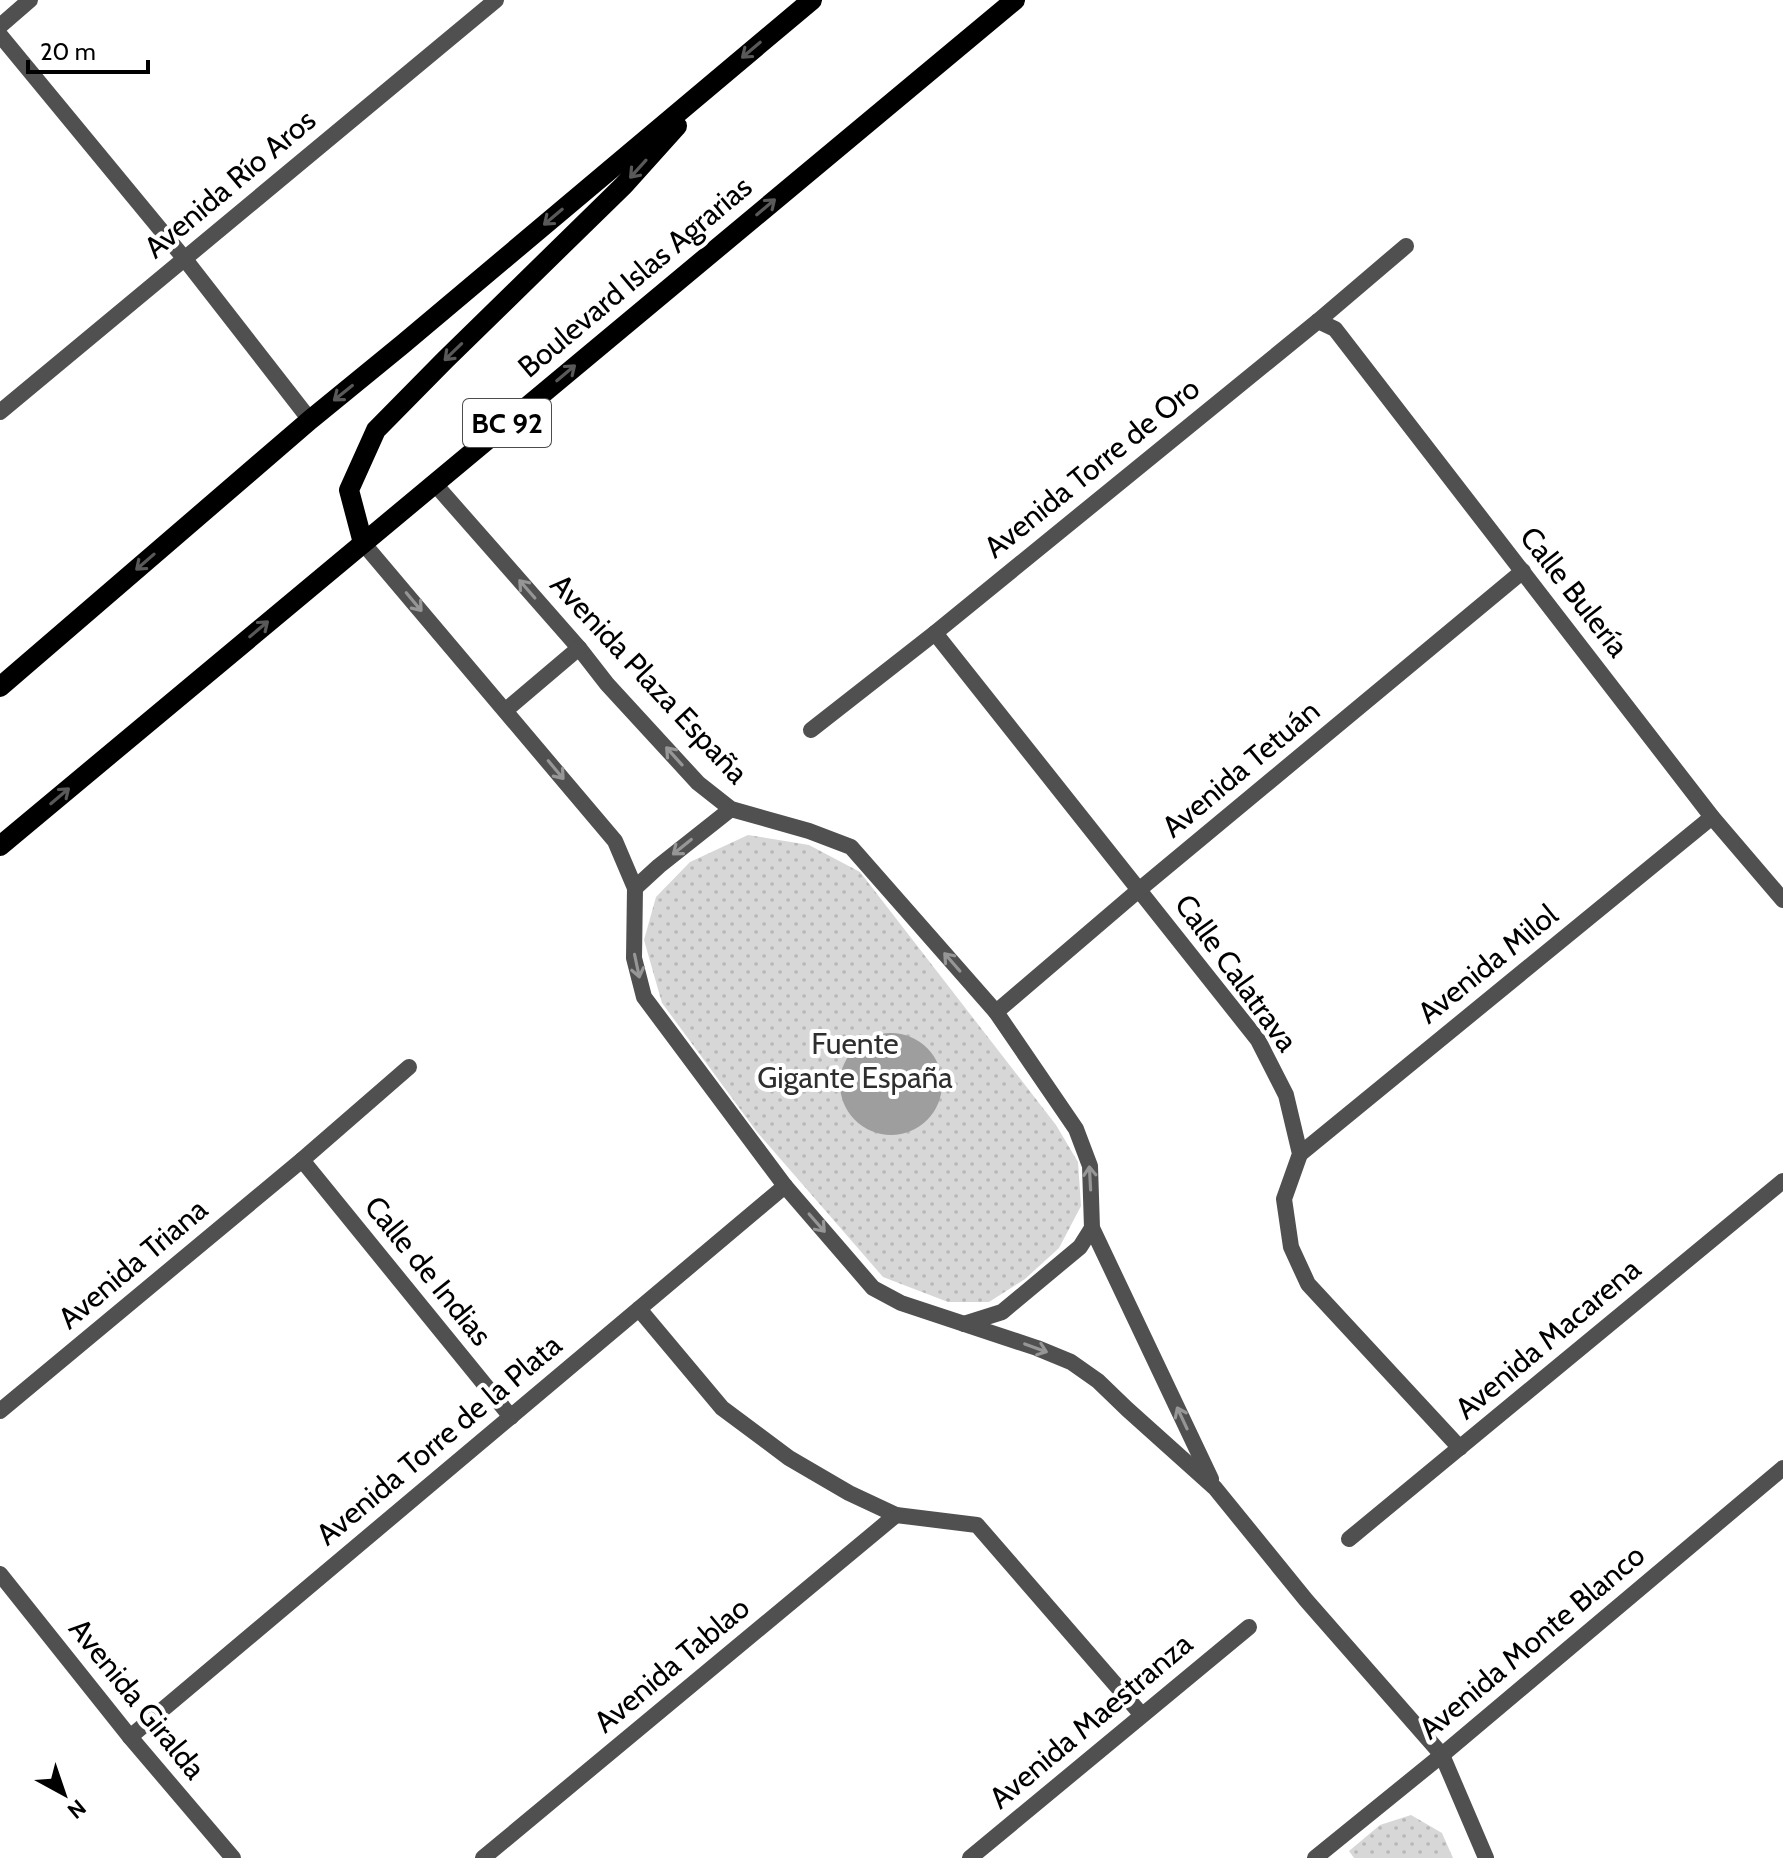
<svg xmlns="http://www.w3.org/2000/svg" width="1783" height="1858" font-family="Cabin,sans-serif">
  <defs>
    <pattern id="park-dots" width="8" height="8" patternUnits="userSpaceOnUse" patternTransform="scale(2)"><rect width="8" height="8" fill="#d7d7d7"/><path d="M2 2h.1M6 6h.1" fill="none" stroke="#b7b7b7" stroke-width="1.8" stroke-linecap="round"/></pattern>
  </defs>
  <rect width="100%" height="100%" fill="#fff"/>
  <g fill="url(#park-dots)">
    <polygon points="748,835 809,845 860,872 1056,1125 1078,1162 1081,1206 1059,1248 1025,1279 989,1302 948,1302 883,1277 757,1132 662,1003 644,940 656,897 690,862"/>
    <polygon points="1411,1815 1442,1833 1453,1858 1354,1858 1349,1851 1380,1825"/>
  </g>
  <circle fill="#9e9e9e" cx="891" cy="1084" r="51"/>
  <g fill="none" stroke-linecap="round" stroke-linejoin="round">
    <g stroke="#505050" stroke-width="16">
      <polyline points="0,26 30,0"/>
      <polyline points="0,35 184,258 310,420"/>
      <polyline points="1318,321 1335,329 1712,817 1783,900"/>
      <polyline points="0,412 496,0"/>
      <polyline points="434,483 579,648 607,684 698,783 731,809 809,831 851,847 996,1012 1076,1129 1090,1166 1092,1228 1211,1479"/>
      <polyline points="363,543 615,841 635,888 634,958 644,997 785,1186 873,1288 901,1303 1037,1348 1071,1362 1098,1381 1127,1409 1215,1488 1306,1600 1442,1755 1486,1858"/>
      <polyline points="935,633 1258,1040 1286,1095 1300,1154 1284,1199 1291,1247 1308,1284 1460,1448"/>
      <polyline points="506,710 579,648"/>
      <polyline points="811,730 935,633 1318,321 1406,246"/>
      <polyline points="635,888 659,866 731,809"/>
      <polyline points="996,1012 1140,889 1523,571"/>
      <polyline points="1300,1154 1712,817"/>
      <polyline points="302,1160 511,1417"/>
      <polyline points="639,1309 722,1408 789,1458 849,1493 896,1515 977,1525 1141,1714"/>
      <polyline points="964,1324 1002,1312 1080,1247 1092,1228"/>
      <polyline points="0,1411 302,1160 409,1067"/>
      <polyline points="1349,1539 1783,1181"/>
      <polyline points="0,1574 130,1737 233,1858"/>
      <polyline points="130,1737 785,1186"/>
      <polyline points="483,1858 896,1515"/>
      <polyline points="970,1858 1249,1627"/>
      <polyline points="1315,1858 1442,1755 1783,1468"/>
    </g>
    <g stroke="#000" stroke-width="20">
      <polyline points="363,543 349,490 376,430 445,360 624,185 677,126"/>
      <polyline points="0,687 310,420 403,344 812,0"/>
      <polyline points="0,846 1015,0"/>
    </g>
  </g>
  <defs><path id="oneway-shaft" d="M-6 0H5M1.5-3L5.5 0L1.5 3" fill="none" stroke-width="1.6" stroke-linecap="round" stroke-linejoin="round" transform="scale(2)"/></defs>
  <g stroke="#595959">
    <use href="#oneway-shaft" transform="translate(751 50) rotate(140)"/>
    <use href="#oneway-shaft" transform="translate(638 169) rotate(132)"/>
    <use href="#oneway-shaft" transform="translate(766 207) rotate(-40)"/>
    <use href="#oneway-shaft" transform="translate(553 217) rotate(140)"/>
    <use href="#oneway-shaft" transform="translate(453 352) rotate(136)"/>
    <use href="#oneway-shaft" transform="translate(566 373) rotate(-40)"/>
    <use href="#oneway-shaft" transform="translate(343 393) rotate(141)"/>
    <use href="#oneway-shaft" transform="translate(145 562) rotate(139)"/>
    <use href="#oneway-shaft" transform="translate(259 629) rotate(-40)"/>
    <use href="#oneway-shaft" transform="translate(60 796) rotate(-40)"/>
  </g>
  <g stroke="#969696">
    <use href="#oneway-shaft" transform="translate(527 589) rotate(-131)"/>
    <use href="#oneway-shaft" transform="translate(414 602) rotate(50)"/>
    <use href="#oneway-shaft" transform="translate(674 756) rotate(-132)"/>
    <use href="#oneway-shaft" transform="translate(556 770) rotate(50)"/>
    <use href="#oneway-shaft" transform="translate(682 847) rotate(141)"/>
    <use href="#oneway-shaft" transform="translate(952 962) rotate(-131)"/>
    <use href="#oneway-shaft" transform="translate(637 966) rotate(78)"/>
    <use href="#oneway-shaft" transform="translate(1090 1178) rotate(-93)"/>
    <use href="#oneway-shaft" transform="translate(817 1223) rotate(49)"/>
    <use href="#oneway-shaft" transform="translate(1036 1348) rotate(20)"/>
    <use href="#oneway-shaft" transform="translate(1182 1418) rotate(-115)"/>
  </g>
  <g text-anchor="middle" stroke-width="8" stroke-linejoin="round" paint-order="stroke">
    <rect fill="#fff" stroke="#4c4c4c" stroke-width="2" x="463" y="399" width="88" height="48" rx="6"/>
    <g font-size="28" font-weight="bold" fill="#000">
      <text x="507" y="433">BC 92</text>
    </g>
    <g font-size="30" fill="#000" stroke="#fff">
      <text transform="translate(230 184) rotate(-40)" y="10">Avenida Río Aros</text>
      <text transform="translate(635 277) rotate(-40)" y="10">Boulevard Islas Agrarias</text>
      <text transform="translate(1092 468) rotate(-39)" y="10">Avenida Torre de Oro</text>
      <text transform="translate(1574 592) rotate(52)" y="10">Calle Bulería</text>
      <text transform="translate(649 679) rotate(47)" y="10">Avenida Plaza España</text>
      <text transform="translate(1241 769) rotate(-40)" y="10">Avenida Tetuán</text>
      <text transform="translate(1488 964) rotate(-39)" y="10">Avenida Milol</text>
      <text transform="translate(1236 973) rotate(54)" y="10">Calle Calatrava</text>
      <text transform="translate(133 1264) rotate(-40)" y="10">Avenida Triana</text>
      <text transform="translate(428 1271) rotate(51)" y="10">Calle de Indias</text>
      <text transform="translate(1548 1339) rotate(-40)" y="10">Avenida Macarena</text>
      <text transform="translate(439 1440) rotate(-40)" y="10">Avenida Torre de la Plata</text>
      <text transform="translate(1532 1642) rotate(-40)" y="10">Avenida Monte Blanco</text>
      <text transform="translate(672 1665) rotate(-40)" y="10">Avenida Tablao</text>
      <text transform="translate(137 1699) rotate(51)" y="10">Avenida Giralda</text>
      <text transform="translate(1091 1721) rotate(-40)" y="10">Avenida Maestranza</text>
    </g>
    <g font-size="30" fill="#2e2e2e" stroke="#fff">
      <text x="855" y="1054">Fuente<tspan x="855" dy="34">Gigante España</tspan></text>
    </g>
  </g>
  <g transform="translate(64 1794) rotate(140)" stroke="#ffffff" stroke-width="6" paint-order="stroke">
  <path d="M0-6L14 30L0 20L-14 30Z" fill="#000000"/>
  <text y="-12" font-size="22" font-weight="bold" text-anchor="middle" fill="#000000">N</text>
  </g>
  <path d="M28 60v12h120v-12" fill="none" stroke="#000000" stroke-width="4"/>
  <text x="40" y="60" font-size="24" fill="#000000" stroke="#ffffff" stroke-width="6" paint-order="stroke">20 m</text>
</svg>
